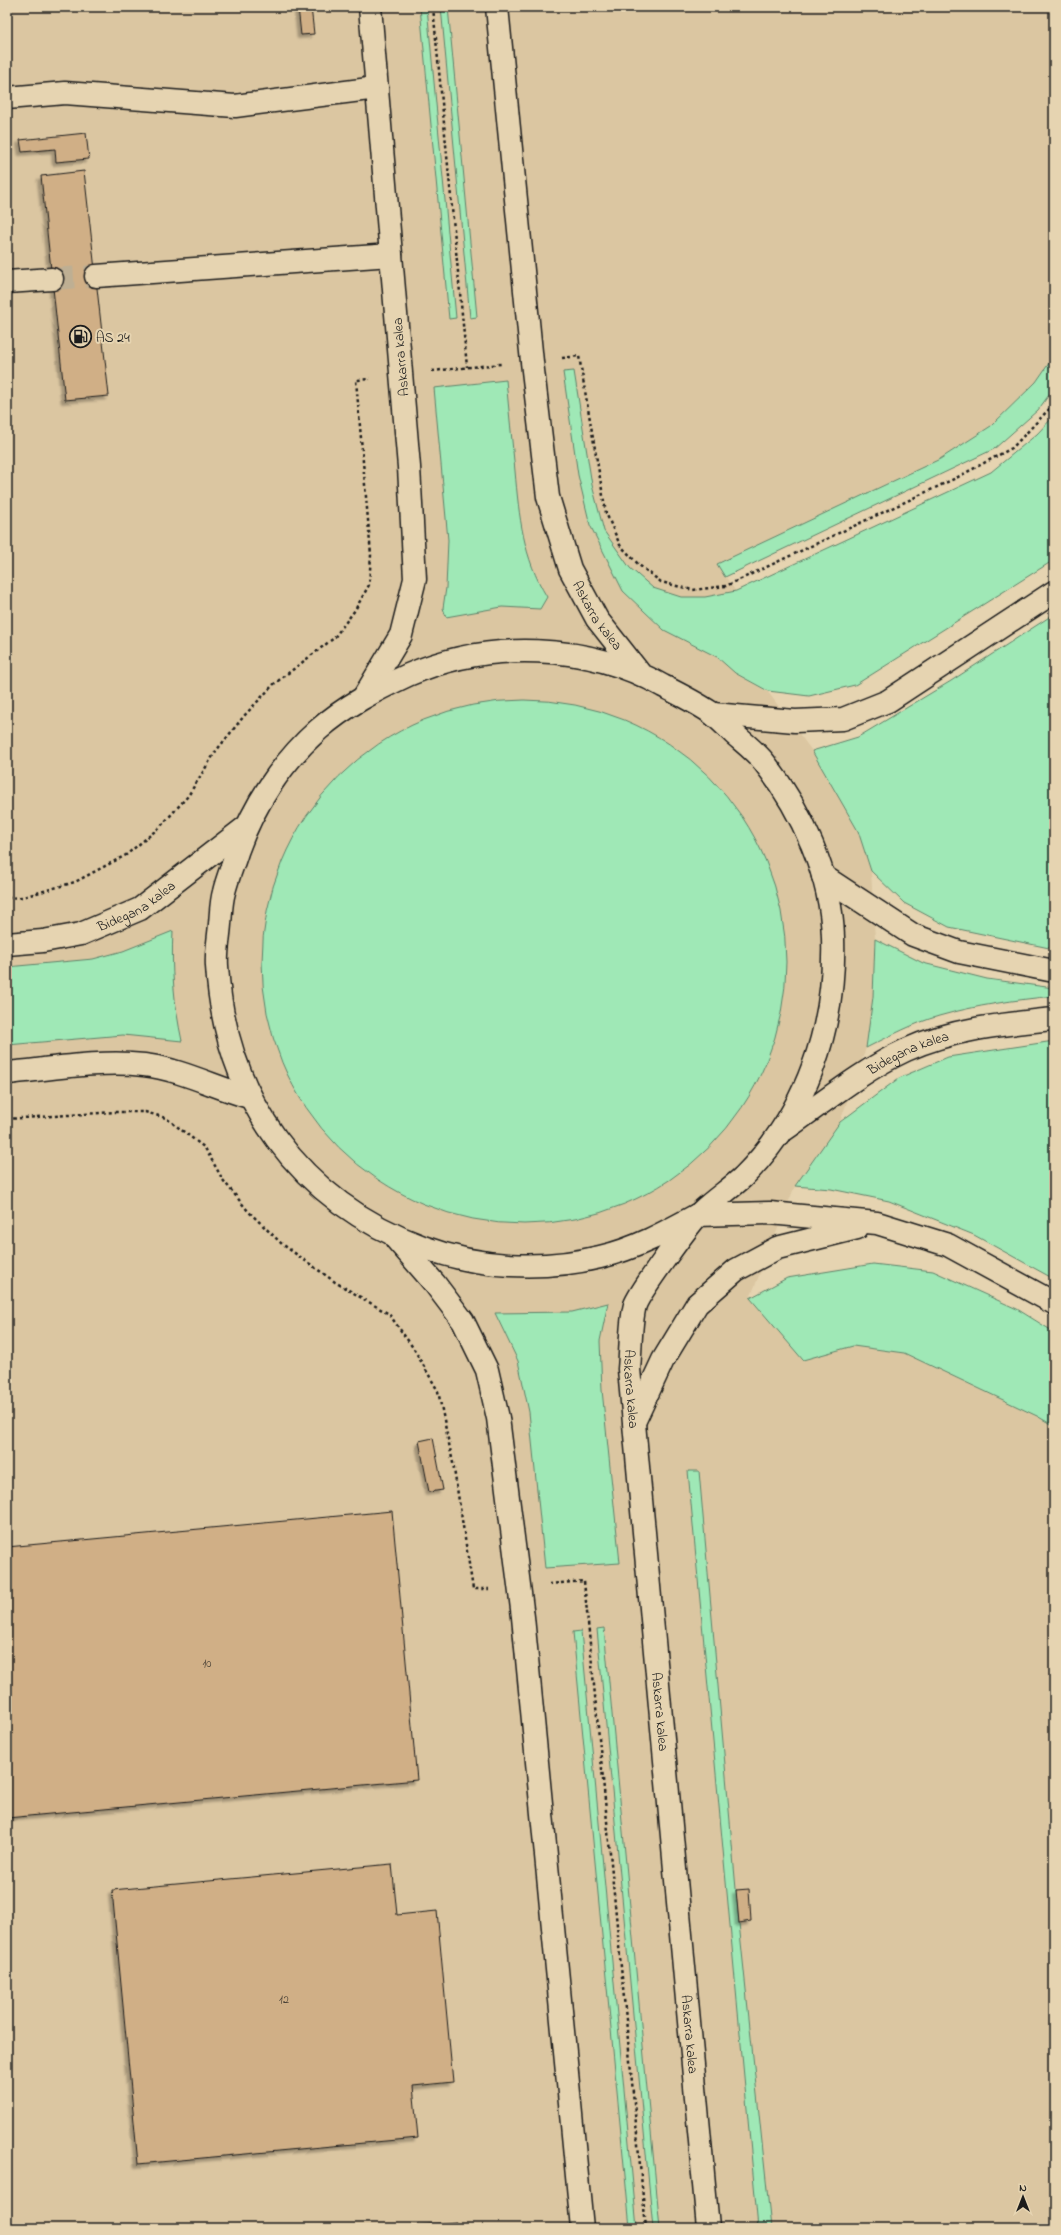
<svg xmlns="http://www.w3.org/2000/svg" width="1061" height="2235" font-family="'Indie Flower',sans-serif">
  <defs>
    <filter id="shadow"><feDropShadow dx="-3.5" dy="3.5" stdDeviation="1" flood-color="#0004"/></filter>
  </defs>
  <rect width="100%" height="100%" fill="#e6d4b1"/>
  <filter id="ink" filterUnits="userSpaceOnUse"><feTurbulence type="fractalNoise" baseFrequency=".025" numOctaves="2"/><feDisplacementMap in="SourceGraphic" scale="8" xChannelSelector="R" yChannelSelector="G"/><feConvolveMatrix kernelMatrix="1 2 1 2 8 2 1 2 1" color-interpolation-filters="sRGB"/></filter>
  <g filter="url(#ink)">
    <polygon fill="#dbc6a1" points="7,7 1054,7 1054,356 1036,382 991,426 940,459 717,564 743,602 735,673 768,692 812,751 858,831 871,871 875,939 873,997 866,1048 840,1122 795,1186 750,1298 803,1359 853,1346 904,1353 1037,1416 1054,1426 1054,2228 7,2228"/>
    <g fill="#9fe8b6" stroke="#5e8269">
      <polygon points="420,7 427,7 456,318 449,319"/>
      <polygon points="441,7 448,7 477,317 470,318"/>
      <polygon points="1054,356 1054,388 1038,410 994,449 725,577 717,564 940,459 991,426 1036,382"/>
      <polygon points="574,371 592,485 604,531 630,568 653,588 681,597 705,597 736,591 991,472 1037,434 1054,416 1054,560 855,685 809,696 768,691 735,673 717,657 664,630 623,591 590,525 578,475 563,372"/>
      <path d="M506,380C509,411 512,441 515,471C519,516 523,558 547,597L540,609L502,607L446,617L443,608L446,588L448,540L434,388Z"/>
      <polygon points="1054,614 1054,949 949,927 904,903 871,871 858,831 812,751 858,737 951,681"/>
      <circle cx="524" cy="962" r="262"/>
      <path d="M173,931C171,969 174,1004 182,1041L123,1035L7,1045V967L93,959L123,951Z"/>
      <path d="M875,939L923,963L987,979L1054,988V996C1015,1000 977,1005 939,1016C914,1023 890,1036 866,1048L873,997Z"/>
      <polygon points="1054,1041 1054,1279 974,1235 889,1201 831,1189 795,1186 840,1122 899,1078 948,1057"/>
      <polygon points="873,1264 933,1271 1017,1309 1054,1332 1054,1426 1037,1416 904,1353 853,1346 803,1360 750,1298 787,1278"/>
      <polygon points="608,1303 600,1341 602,1390 620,1563 545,1568 529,1412 518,1361 495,1313 572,1312"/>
      <polygon points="688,1471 699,1471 739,1923 771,2228 758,2228"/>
      <polygon points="604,1628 660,2228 653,2228 597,1629"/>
      <polygon points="581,1631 637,2228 630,2228 573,1632"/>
    </g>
    <g fill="#d0af86" stroke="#1c1c1c" filter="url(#shadow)">
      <polygon points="298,7 311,7 314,34 301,35"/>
      <polygon points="86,133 89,159 56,162 55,149 22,152 20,140"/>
      <polygon points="84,171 109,396 65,400 41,176"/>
      <polygon points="433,1438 443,1490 429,1492 419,1441"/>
      <polygon points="392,1511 417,1780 7,1818 7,1547"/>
      <polygon points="392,1864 397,1915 437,1911 453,2082 413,2086 418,2138 138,2164 112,1890"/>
      <polygon points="749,1889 751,1921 739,1923 736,1890"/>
      <polygon points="456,2222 456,2228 388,2228"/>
    </g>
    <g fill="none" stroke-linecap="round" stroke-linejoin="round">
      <polyline stroke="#beaf93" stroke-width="22" stroke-dasharray="22 11" stroke-linecap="butt" points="52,279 96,276"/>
      <defs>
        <g id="minor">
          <path id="s1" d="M497,7L532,362L548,497L570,569L597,619L638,671"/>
          <polyline points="7,98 65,93 235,106 377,88"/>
          <polyline points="96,276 391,255"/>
          <polyline points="7,282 52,279"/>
          <polyline points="365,695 401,635 415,579 409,467 370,7"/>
          <polyline points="823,876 913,935 959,952 1054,971"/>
          <path id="s2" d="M7,944L43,941L81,934L140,909L246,827"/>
          <path d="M7,1073C50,1069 101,1060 144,1065C180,1069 214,1087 249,1097"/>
          <path id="s3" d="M784,1130C824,1102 863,1070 906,1050C952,1029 1004,1024 1054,1019"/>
          <path id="s4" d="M697,1215C666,1232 635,1249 600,1257C542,1271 479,1268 423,1247C299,1201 225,1098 217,966C216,952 219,938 220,924C221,914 221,902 224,892C227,879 233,865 237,852C253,806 282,762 318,730C345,706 376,690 408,675C487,640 589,643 663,686C679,694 695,702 710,712C718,718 726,726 733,733C743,742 755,751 764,762C802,811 831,874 833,937C836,1026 807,1113 743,1177C730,1189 715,1199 702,1211C691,1221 639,1293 635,1305C630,1323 631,1350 629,1369L708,2228"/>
          <polyline points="396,1239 435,1284 463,1321 487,1370 498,1418 523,1617 582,2228"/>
        </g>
        <g id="highway">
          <polyline points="713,714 795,721 843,719 888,701 1054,592"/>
          <polyline points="697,1215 770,1213 877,1223 948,1245 1054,1303"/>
          <polyline points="635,1420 663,1360 697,1304 736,1270 777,1248 857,1228"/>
        </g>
      </defs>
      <use href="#minor" stroke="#1c1c1c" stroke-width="25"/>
      <use href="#highway" stroke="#1c1c1c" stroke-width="25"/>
      <g stroke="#1c1c1c" stroke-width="2.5" stroke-dasharray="3 3" stroke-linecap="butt">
        <polyline points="433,7 467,367"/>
        <polyline points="562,358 579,356 606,513 620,545 639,565 661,582 693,590 726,586 956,478 1012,448 1054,404"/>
        <polyline points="432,371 501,364"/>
        <polyline points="7,898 23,897 75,882 126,855 160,827 188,796 216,751 244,716 274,684 334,638 355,610 369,585 371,555 356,380 370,379"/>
        <polyline points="7,1119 115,1112 145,1112 166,1118 205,1148 223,1180 248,1211 282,1244 335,1282 389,1314 414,1349 438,1391 453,1463 473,1589 489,1589"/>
        <polyline points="549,1584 584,1581 646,2228"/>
      </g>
      <use href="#minor" stroke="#e6d4b1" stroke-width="22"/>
      <use href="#highway" stroke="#e6d4b1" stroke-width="22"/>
    </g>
  </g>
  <defs>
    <symbol id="fuel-ring" viewBox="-11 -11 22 22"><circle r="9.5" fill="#e6d4b1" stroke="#1c1c1c" stroke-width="1.5"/><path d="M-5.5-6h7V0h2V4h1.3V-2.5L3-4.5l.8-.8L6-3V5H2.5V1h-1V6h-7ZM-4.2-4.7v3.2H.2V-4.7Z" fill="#1c1c1c"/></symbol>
  </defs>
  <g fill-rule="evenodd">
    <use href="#fuel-ring" x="68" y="324" width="25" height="25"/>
  </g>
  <g text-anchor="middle" stroke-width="4" stroke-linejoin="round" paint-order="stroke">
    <g font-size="12" fill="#494136">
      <text x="207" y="1667">10</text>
      <text x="284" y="2003">12</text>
    </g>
    <g font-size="14" fill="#1c1c1c" stroke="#e6d4b1" text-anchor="start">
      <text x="96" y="342">AS 24</text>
    </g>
    <g font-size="14" fill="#1c1c1c" stroke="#e6d4b1">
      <text transform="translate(400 357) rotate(-95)" y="5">Askarra kalea</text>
      <text dy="5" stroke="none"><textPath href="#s1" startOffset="622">Askarra kalea</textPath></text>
      <text dy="5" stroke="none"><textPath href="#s2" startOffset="137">Bidegana kalea</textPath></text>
      <text dy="5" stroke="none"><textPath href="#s3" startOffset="147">Bidegana kalea</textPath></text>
      <text dy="5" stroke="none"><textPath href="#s4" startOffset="2126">Askarra kalea</textPath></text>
      <text dy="5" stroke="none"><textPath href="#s4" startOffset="2450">Askarra kalea</textPath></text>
      <text dy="5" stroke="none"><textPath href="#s4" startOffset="2774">Askarra kalea</textPath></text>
    </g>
  </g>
  <rect width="1061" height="2235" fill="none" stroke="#e6d4b1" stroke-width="24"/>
  <rect x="12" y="12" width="1037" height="2211" fill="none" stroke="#1c1c1c" stroke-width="1.5" filter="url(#ink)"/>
  <g transform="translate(1023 2197)" stroke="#e6d4b1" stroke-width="3" paint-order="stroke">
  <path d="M0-3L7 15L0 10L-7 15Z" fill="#1c1c1c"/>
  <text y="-6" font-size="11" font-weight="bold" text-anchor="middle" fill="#1c1c1c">N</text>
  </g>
</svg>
